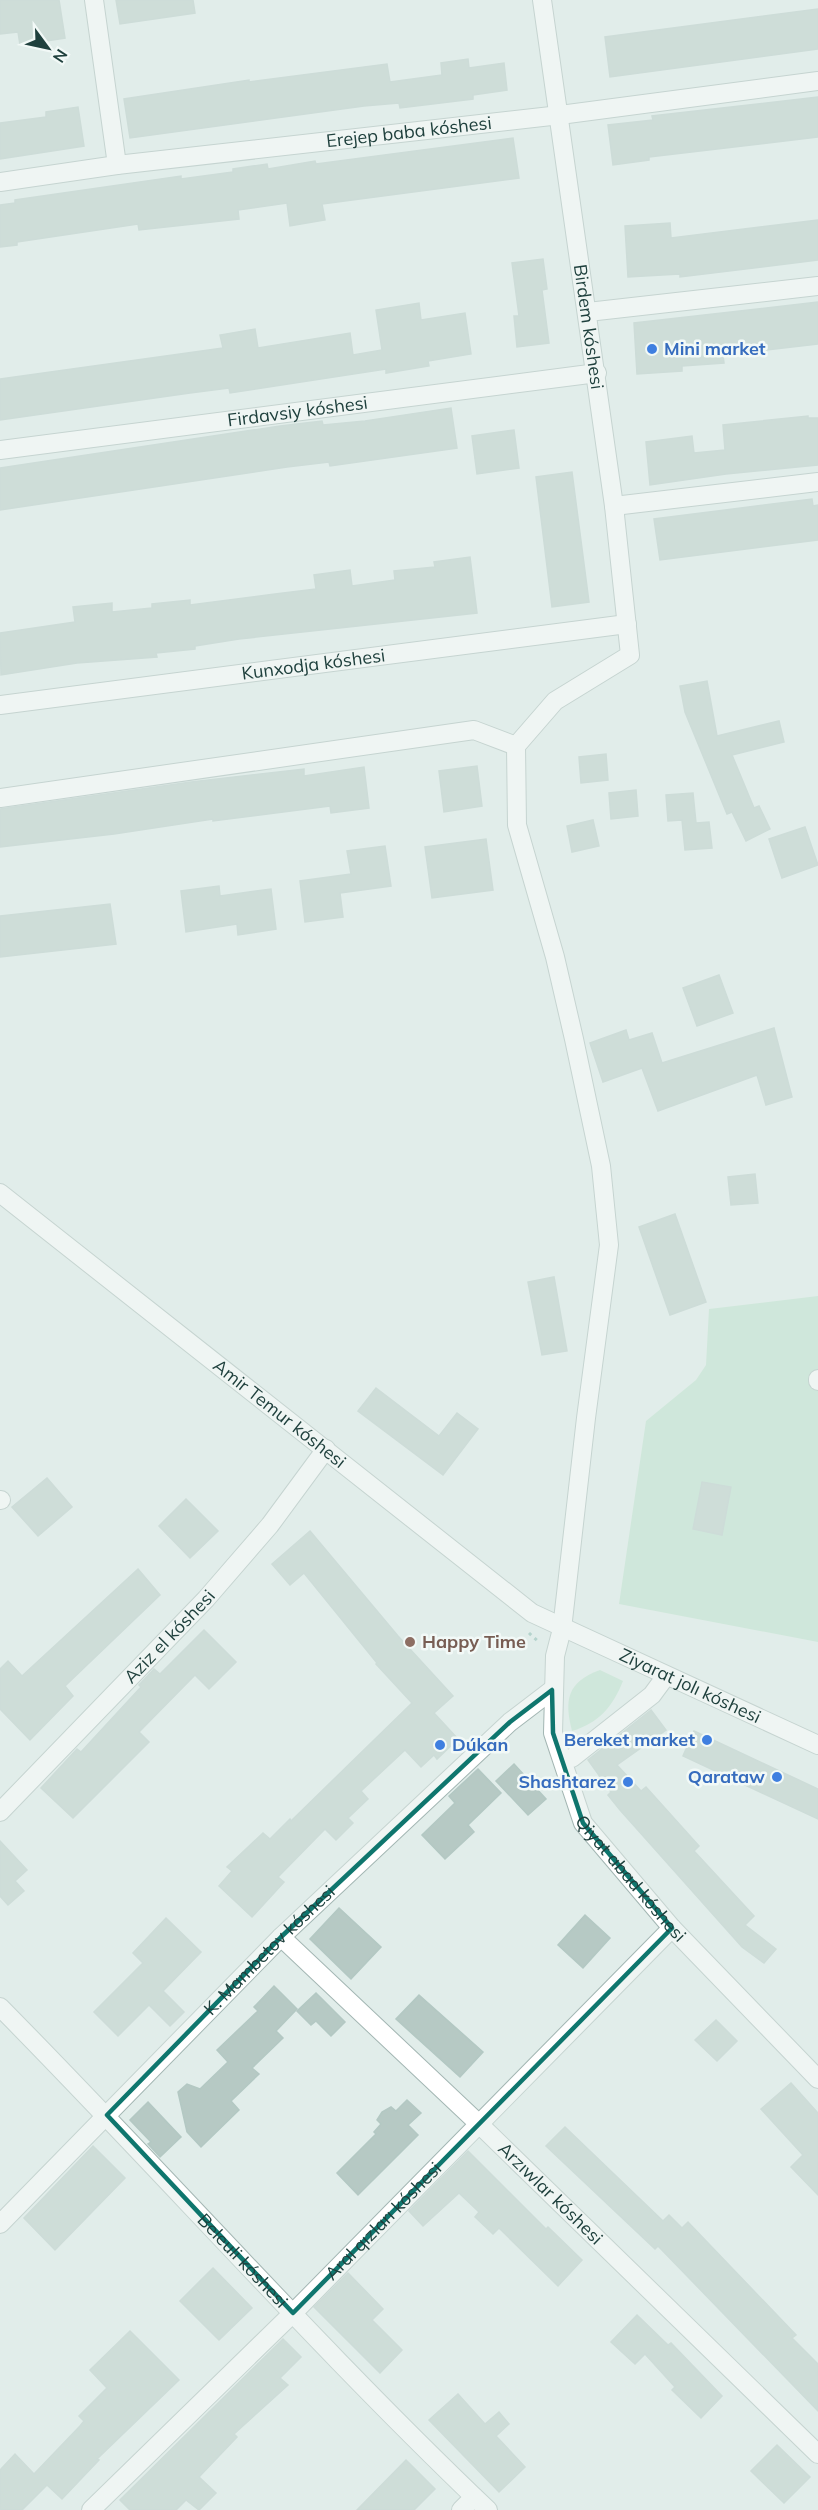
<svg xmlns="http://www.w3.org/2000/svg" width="818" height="2510" font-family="Mulish,sans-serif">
  <rect width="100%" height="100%" fill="#e1edea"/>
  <g fill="#b8e1ca">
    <polygon points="818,1296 818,1642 619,1604 646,1421 696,1380 706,1365 709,1309"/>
    <path d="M600,1670L623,1681C613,1706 599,1723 572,1731C564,1700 567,1682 600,1670Z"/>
  </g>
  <g fill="#b6c9c4" stroke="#b3c8c3" stroke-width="1.5">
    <polygon points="0,0 59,0 65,38 20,45 18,32 0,34"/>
    <polygon points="116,0 193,0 195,13 120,24"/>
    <polygon points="818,9 818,49 610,77 605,37"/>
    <polygon points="468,59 469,68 504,63 507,90 473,95 473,99 400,108 399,103 364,106 130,138 124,99 249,80 249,82 387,64 390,82 442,75 441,63"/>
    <polygon points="818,97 818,137 649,157 649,160 613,165 608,125 653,120 652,116"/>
    <polygon points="78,107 84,146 0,159 0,123 46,117 46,112"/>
    <polygon points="513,138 519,178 322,204 325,220 290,226 287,203 238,210 239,219 139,230 138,224 17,242 17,245 0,247 0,205 15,203 15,200 181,176 181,179 233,172 233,169 267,164 268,169 315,161 316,164"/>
    <polygon points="818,220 818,260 680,277 680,274 628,277 625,226 670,223 671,238"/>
    <polygon points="543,259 547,289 542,290 549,343 517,347 514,316 519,316 512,263"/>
    <polygon points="818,302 818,344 723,355 724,363 682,366 682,371 637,374 634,323"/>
    <polygon points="419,303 421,320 465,313 471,354 428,361 429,366 386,373 386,369 230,393 229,388 190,393 0,420 0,379 223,348 220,335 255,329 258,348 350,333 353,355 382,350 376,310"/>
    <polygon points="451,408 457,448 330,466 329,462 287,467 0,510 0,468 280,426 322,421 323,425 365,421"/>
    <polygon points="808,416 808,418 818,418 818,465 726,474 650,485 646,442 692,436 694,453 725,450 723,425"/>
    <polygon points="514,430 519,468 477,474 472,436"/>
    <polygon points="572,472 589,602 552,607 536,477"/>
    <polygon points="812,499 813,506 818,505 818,540 660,560 654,519"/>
    <polygon points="470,557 477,613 239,639 195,646 195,649 156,653 157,657 77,663 1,675 0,633 75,622 73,607 112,603 112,612 152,608 152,604 190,600 190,605 275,594 316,589 314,575 350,570 352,586 395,580 394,571 435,567 434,562"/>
    <polygon points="707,681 717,736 779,721 784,742 732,755 754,808 759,806 770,829 746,841 732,812 727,814 685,712 680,686"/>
    <polygon points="606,754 608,780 581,783 579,757"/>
    <polygon points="477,766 482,806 444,812 439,771"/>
    <polygon points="364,767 369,808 331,813 330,806 213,821 213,819 114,834 0,847 0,809 191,782 304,769 304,776"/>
    <polygon points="636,790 638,816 611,819 609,793"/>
    <polygon points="693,793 696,823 709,822 712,848 685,850 682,820 668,821 666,795"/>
    <polygon points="593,820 599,846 572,852 567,826"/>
    <polygon points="805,827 818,865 782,878 769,839"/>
    <polygon points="486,839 493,890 432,898 425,847"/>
    <polygon points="385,846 391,886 340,893 343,917 305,922 300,881 351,874 347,851"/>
    <polygon points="219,886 220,896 271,889 276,929 238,935 237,924 186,932 181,891"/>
    <polygon points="110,904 116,944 0,957 0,916"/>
    <polygon points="719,975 733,1013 697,1026 683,988"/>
    <polygon points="774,1028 792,1097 766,1105 757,1075 658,1111 642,1068 603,1082 590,1043 626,1030 629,1040 652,1033 662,1063"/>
    <polygon points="755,1174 758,1203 731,1205 728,1177"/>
    <polygon points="675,1214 706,1302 670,1315 639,1227"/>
    <polygon points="554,1277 567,1351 542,1355 528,1282"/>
    <polygon points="376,1388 439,1436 457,1413 478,1429 443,1475 358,1411"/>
    <polygon points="47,1478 72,1507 38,1536 12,1507"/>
    <polygon points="702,1482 731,1487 722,1535 693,1529"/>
    <polygon points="186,1499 218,1531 190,1558 159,1526"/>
    <polygon points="310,1531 398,1636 453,1696 434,1713 458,1739 437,1759 434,1755 421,1767 405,1750 361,1791 368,1799 348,1818 353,1823 336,1840 325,1829 278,1877 284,1882 252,1917 219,1886 232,1871 227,1867 263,1833 270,1839 290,1819 291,1821 412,1703 376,1664 377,1663 304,1573 290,1585 272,1564"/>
    <polygon points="138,1569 160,1595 65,1686 73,1696 30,1740 0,1709 0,1669 8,1661 22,1676"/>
    <polygon points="204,1630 236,1662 209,1689 195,1675 139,1732 149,1742 73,1818 41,1788 77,1749 81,1752 141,1687 139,1685 154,1669 160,1674"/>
    <polygon points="651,1710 666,1730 617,1765 641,1791 646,1787 699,1846 694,1851 754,1916 745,1925 776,1949 764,1963 742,1947 620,1810 608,1795 611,1792 588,1760"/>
    <polygon points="694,1731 818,1789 818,1819 683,1756"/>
    <polygon points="514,1764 546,1799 528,1815 496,1781"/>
    <polygon points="478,1769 501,1793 468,1825 474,1832 445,1859 422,1835 455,1803 449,1796"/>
    <polygon points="0,1841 27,1870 15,1881 24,1891 8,1905 0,1896"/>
    <polygon points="339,1908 381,1947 351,1979 310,1939"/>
    <polygon points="585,1915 610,1938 583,1968 558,1945"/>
    <polygon points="166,1918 201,1952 163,1991 184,2012 170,2026 149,2005 118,2036 94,2012 143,1963 133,1953"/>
    <polygon points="274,1986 297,2009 276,2031 283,2038 252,2068 259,2074 231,2101 239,2110 201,2147 187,2132 178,2092 187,2084 200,2089 228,2062 217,2050 258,2011 254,2007"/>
    <polygon points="316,1993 345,2022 331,2036 316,2021 311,2025 297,2011"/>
    <polygon points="419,1995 483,2052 460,2077 396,2019"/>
    <polygon points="716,2020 737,2041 717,2061 695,2040"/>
    <polygon points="791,2083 818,2113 818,2195 791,2167 803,2155 761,2109"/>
    <polygon points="407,2100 421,2113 408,2125 418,2135 358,2195 337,2173 376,2134 374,2132 381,2124 377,2120 382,2112 391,2107 396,2111"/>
    <polygon points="148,2102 181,2137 160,2157 148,2144 151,2142 130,2120"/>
    <polygon points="565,2127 663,2221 669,2215 682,2228 688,2222 796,2335 792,2338 818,2364 818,2411 658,2246 655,2249 546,2146"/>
    <polygon points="93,2146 125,2178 55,2250 24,2218"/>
    <polygon points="468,2151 546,2229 548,2227 582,2260 558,2286 499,2228 493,2234 475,2217 479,2212 459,2193 423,2226 409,2211"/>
    <polygon points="213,2268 252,2308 219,2340 180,2301"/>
    <polygon points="348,2273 383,2309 372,2320 402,2350 380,2373 314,2307"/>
    <polygon points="637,2315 668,2345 671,2343 722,2396 701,2418 672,2390 675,2387 645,2354 635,2364 611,2342"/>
    <polygon points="130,2331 179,2380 97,2459 99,2460 62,2499 47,2485 22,2510 0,2510 0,2470 15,2454 34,2474 80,2426 84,2421 79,2416 107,2388 90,2370"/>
    <polygon points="283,2339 301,2357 280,2378 288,2385 234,2434 237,2437 199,2477 216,2493 199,2510 186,2500 176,2510 130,2510 120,2500"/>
    <polygon points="458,2394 485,2424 499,2412 509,2424 496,2436 525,2467 499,2492 429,2420"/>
    <polygon points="777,2445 810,2477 784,2503 751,2471"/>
    <polygon points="406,2460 435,2489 414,2510 357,2510"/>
  </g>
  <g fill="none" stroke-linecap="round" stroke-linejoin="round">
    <defs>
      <g id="minor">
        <polyline points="94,0 117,165"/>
        <path id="s1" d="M542,0L614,506L630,655L555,701L516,746L517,825L555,957L574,1039L601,1166L609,1245L586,1418L562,1629L555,1656L553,1733L583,1823L672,1928L818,2079"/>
        <path id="s2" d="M0,182L117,165L560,115L818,81"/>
        <polyline points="588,312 818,286"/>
        <path id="s3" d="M0,450L597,373"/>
        <polyline points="614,506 818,482"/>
        <path id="s4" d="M0,705L627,624"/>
        <polyline points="0,798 474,730 516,746"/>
        <path id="s5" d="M0,1193L532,1613L818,1745"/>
        <polyline points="818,1379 818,1381"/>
        <polyline points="0,1500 1,1500"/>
        <polyline points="572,1758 652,1695 666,1676"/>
        <path id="s6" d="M0,1812L206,1599L270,1525L326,1449"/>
        <path id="s7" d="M281,1937L478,2123L818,2454"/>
        <path id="s8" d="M0,2007C164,2173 319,2349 488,2510"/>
        <path id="s9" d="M0,2224L281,1937L510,1722L552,1690"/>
        <path id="s10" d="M91,2510L293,2313L672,1928"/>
        <polyline points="461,2510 474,2497"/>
      </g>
    </defs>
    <use href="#minor" stroke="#a3b6b3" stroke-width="20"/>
    <polyline stroke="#7eb5ac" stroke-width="3" stroke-dasharray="3 4.5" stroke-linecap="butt" points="529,1633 540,1643"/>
    <use href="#minor" stroke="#fff" stroke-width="18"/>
  </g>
  <path d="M0 0H818V2510H0ZM552,1690L553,1733L583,1823L672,1928L293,2313L107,2115L281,1937L510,1722Z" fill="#e1edea" fill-opacity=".55" fill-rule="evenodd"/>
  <path fill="none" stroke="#0f766e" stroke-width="4.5" stroke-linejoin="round" d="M552,1690L553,1733L583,1823L672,1928L293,2313L107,2115L281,1937L510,1722Z"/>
  <g fill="#3f7fe0" stroke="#f2f9f7" stroke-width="2">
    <circle cx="652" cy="349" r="6"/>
    <circle cx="707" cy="1740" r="6"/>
    <circle cx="440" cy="1745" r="6"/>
    <circle cx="777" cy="1777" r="6"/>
    <circle cx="628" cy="1782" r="6"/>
  </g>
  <circle fill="#8d6e63" stroke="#f2f9f7" stroke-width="2" cx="410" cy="1642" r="6"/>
  <g text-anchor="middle" stroke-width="5" stroke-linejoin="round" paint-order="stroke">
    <g font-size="18" fill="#1f403d" stroke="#f2f9f7">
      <text dy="6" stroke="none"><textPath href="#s2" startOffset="412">Erejep baba kóshesi</textPath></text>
      <text dy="6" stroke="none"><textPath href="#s1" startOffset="330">Birdem kóshesi</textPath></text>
      <text dy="6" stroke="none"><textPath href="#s3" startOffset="300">Firdavsiy kóshesi</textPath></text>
      <text dy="6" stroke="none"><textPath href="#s4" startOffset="316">Kunxodja kóshesi</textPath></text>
      <text dy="6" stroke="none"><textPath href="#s5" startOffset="356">Amir Temur kóshesi</textPath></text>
      <text dy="6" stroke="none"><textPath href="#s6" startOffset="244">Aziz el kóshesi</textPath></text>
      <text dy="6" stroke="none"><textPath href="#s5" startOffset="852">Ziyarat jolı kóshesi</textPath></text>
      <text dy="6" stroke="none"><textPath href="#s1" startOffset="1978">Qiyat abad kóshesi</textPath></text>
      <text dy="6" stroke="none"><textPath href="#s9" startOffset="384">K. Mambetov kóshesi</textPath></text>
      <text dy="6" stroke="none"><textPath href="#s7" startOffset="372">Arzıwlar kóshesi</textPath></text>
      <text dy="6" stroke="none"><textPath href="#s10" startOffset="411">Aral qızları kóshesi</textPath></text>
      <text dy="6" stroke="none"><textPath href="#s8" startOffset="351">Beleuli kóshesi</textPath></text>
    </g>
    <g font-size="18" font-weight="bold" fill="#366cbe" stroke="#f2f9f7" text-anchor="end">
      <text x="664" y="355" text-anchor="start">Mini market</text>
      <text x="695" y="1746">Bereket market</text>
      <text x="452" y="1751" text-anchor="start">Dúkan</text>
      <text x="765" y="1783">Qarataw</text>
      <text x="616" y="1788">Shashtarez</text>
    </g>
    <g font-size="18" font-weight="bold" fill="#785e54" stroke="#f2f9f7" text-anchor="start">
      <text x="422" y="1648">Happy Time</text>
    </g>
  </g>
  <g transform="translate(48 48) rotate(123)" stroke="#f2f9f7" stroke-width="4.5" paint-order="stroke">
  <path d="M0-4.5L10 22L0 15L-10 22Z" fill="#1f403d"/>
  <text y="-9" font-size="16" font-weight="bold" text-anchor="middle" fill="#1f403d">N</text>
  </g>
</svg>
